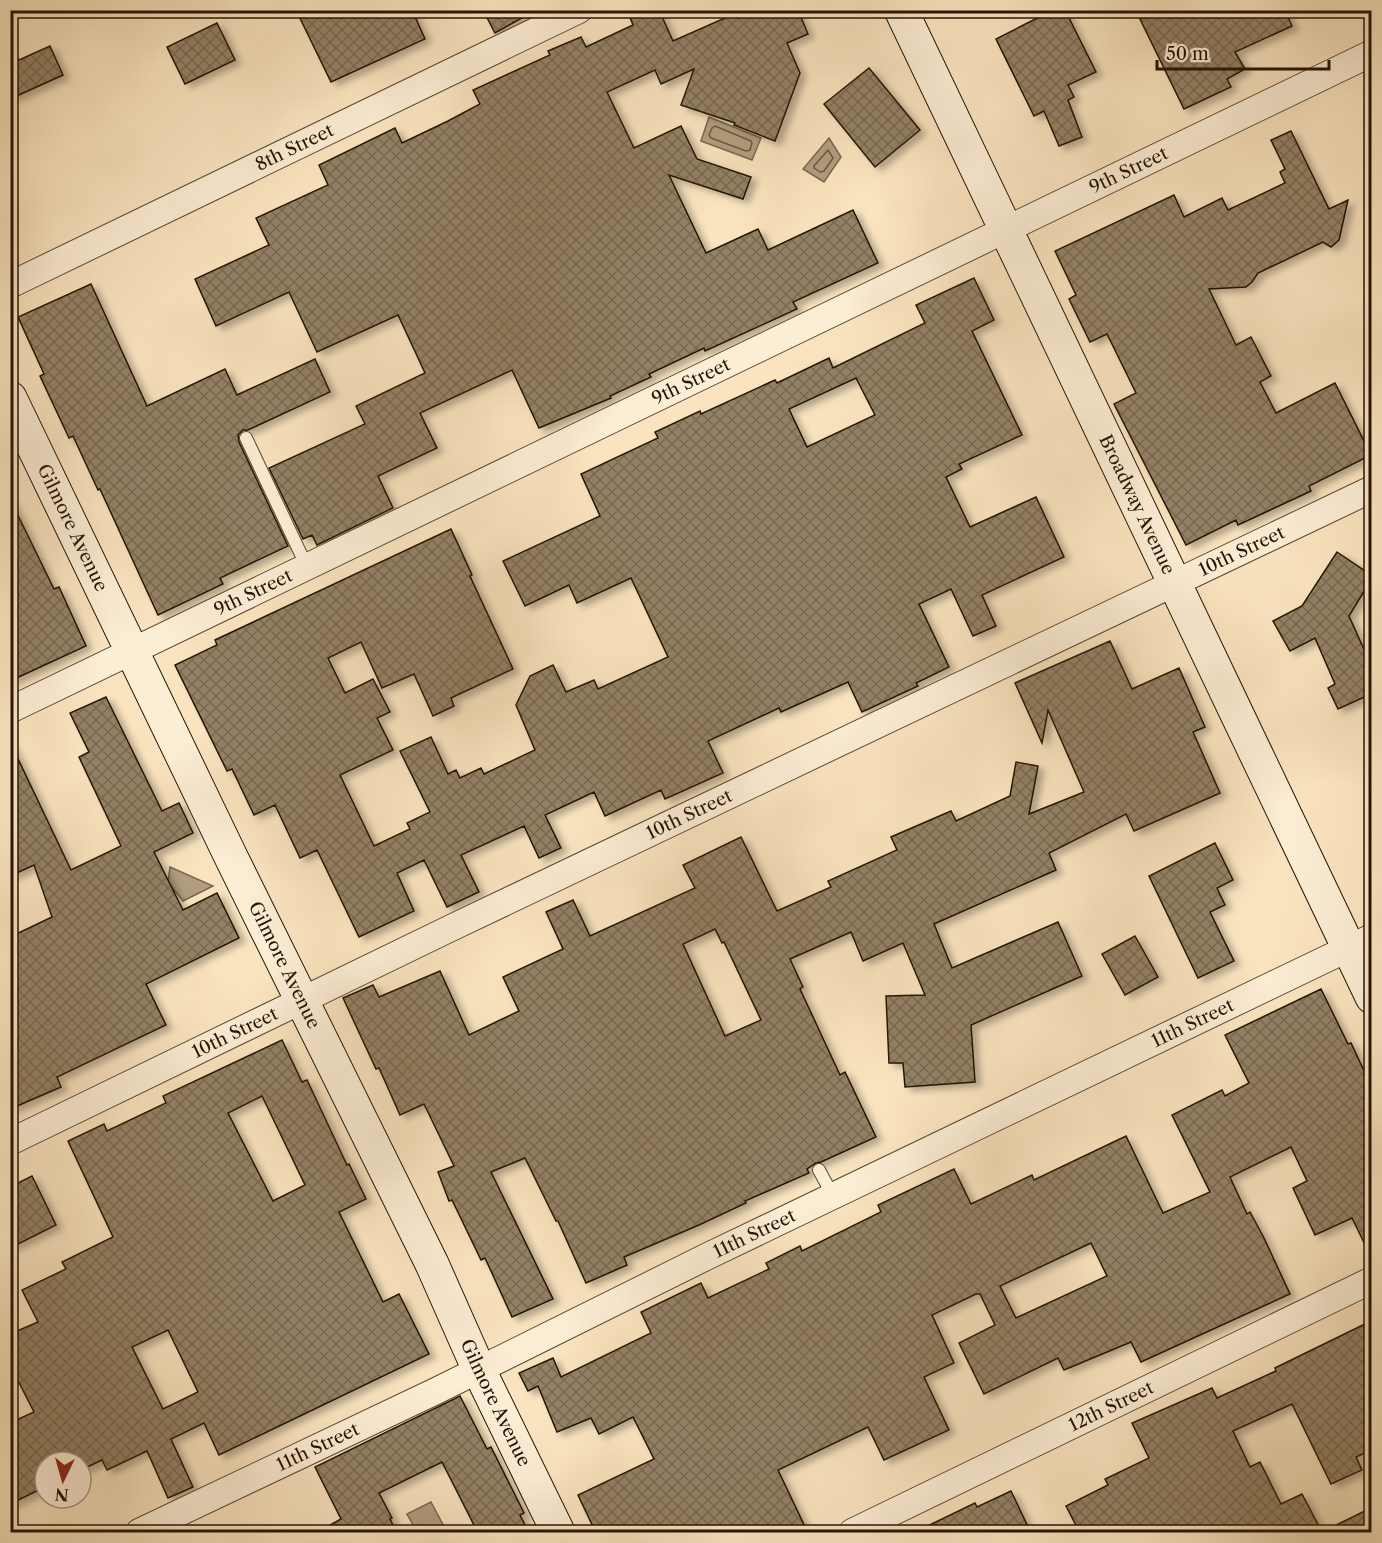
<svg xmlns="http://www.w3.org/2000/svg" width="1382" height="1543" font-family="'Libre Caslon Text',serif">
  <defs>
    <pattern id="building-cross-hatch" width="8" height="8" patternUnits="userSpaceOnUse" patternTransform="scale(1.5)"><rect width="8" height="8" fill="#938165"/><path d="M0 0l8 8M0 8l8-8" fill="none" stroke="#786851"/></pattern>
    <filter id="shadow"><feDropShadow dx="6" dy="4" stdDeviation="3" flood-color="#0004"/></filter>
  </defs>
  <rect width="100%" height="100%" fill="#fae4bf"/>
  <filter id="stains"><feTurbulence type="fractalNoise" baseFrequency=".00333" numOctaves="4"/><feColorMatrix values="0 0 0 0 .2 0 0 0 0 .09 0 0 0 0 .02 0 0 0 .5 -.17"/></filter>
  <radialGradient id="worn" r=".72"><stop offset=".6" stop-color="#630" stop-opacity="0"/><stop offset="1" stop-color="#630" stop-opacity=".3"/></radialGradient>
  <g fill="#b19e7f" stroke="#79674e" stroke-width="1.5">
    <polygon points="709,117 761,138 752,160 701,141"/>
    <polygon points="829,138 841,157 824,182 803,169"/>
    <polygon points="170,867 213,886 183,901 168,882"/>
    <polygon points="431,1502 447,1532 417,1532 407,1514"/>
  </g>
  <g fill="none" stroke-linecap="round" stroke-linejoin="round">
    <g stroke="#6a5a42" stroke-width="1.5">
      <polygon points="715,126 751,141 752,143 750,150 746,151 711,138 709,135 712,128"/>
      <polygon points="828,150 833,158 824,171 820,172 814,168 814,166"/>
    </g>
  </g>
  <g fill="url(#building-cross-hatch)" stroke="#241504" stroke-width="1.5" fill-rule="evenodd" filter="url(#shadow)">
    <polygon points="296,10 412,10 425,39 331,82"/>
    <polygon points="483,10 536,10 495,33"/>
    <polygon points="627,10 659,10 673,41 743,10 798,10 808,34 787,43 800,73 775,141 734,125 735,123 681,105 694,69 661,84 655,70 607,92 634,148 681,126 697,159 751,177 743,199 669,175 706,253 758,229 768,250 853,210 878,263 793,302 797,309 705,351 704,348 649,374 651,377 610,396 611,398 539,428 512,370 420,413 437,448 378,476 393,508 317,545 312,535 303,539 269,468 365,424 356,406 425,373 398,315 317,352 289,292 216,326 195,279 269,245 256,218 328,185 319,165 395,128 402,143 448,121 480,104 473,90 550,55 548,51 581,37 586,47 633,25"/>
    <polygon points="1053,10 1065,10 1096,72 1068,85 1074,97 1068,100 1082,137 1059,146 1044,111 1034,116 996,39"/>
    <polygon points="1158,10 1285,10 1292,26 1235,52 1245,69 1227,79 1231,87 1184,109 1140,19"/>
    <polygon points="217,23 235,60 185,84 167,47"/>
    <polygon points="50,46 63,75 10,99 10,64"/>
    <polygon points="869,68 920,130 875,167 824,104"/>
    <polygon points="1291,131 1329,209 1348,200 1339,240 1331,247 1323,242 1258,273 1252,282 1246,287 1209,289 1236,345 1251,337 1271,376 1260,382 1276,413 1335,383 1371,455 1309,486 1311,491 1238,525 1236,520 1186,545 1114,404 1136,393 1107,334 1090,342 1069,299 1076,295 1055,251 1174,195 1184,217 1222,198 1228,210 1285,183 1280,172 1285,169 1271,140"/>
    <path d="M974,278L994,320L972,331L1022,435L959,464L962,469L946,477L970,527L1036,497L1064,557L982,595L996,626L973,636L951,589L919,604L949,667L916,683L918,686L862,712L848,682L781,712L779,708L708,741L723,773L665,799L661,790L605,816L594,792L545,815L561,848L539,858L524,826L461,855L479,892L447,907L424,860L397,873L414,911L359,937L317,850L300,858L275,805L254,815L232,769L227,771L175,665L217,645L215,640L451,529L472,575L470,576L513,669L451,698L454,706L433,716L414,674L382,688L361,642L328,658L345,693L373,679L390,712L377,718L393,750L340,775L374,846L410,829L407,823L430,812L400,751L431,737L448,774L456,770L460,778L481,768L484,774L535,750L516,705L530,676L553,665L566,692L594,680L598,689L668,657L631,578L577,603L569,585L525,606L503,561L600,516L581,474L658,438L655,432L700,411L701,414L775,380L777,383L829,358L833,368L925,323L916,305ZM856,378L875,415L807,447L789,409Z"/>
    <polygon points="91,284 147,406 225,369 237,395 315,359 330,392 248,430 243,430 238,435 239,442 288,546 220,578 223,584 158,615 100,489 98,490 73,436 69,438 40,376 44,374 18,317"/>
    <polygon points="10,499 54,589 59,587 86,646 10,681"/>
    <polygon points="1337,552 1371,575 1371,580 1349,616 1371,665 1371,694 1338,709 1328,688 1335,684 1315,638 1290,651 1273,621 1302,606"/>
    <path d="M1110,641L1132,689L1179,668L1205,727L1193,732L1220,793L1134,831L1126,814L1049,853L1056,870L934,924L952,968L1058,922L1082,976L971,1025L975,1082L905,1087L903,1063H889L886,996L925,995L903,943L863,961L851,932L790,959L803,987L800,989L840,1075L845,1072L876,1137L821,1162L816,1163L807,1169L809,1173L745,1201L746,1203L699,1225L624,1257L627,1265L586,1283L558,1221H556L525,1158L491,1172L553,1299L512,1317L485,1258L481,1260L452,1200L449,1201L438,1172L454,1166L424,1104L400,1115L379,1068L376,1069L343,998L373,985L379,997L440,971L469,1035L519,1011L503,977L563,949L546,912L573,900L590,936L695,888L683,865L741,837L777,911L831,887L828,881L897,850L891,837L951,811L956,821L1010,796L1016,762L1038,766L1029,814L1084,792L1048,710L1042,743L1015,683ZM715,929L722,943L724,942L761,1020L725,1036L683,944Z"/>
    <polygon points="106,697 162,811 179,803 193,833 154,852 183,910 217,893 239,938 146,984 166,1025 57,1077 61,1087 10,1109 10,937 52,917 34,865 10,876 10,742 71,870 121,846 79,757 89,752 70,713"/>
    <polygon points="1215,843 1233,880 1217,888 1225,905 1210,912 1234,961 1198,978 1149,876"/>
    <polygon points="1135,936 1158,977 1125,995 1102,954"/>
    <path d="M1321,989L1348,1044L1351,1043L1371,1086V1257L1352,1218L1315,1235L1293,1188L1307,1181L1291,1147L1230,1177L1247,1214L1250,1212L1264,1238L1290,1294L1141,1362L1131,1342L1064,1370L1058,1358L984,1394L959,1343L995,1325L980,1294H976L932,1315L954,1363L924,1377L949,1430L884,1460L868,1427L778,1470L808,1533H596L578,1495L654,1459L633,1417L599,1434L591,1418L557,1432L538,1386L528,1391L519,1373L553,1358L561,1377L651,1333L641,1312L701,1283L708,1298L769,1269L766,1263L800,1246L802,1251L881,1212L878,1205L954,1169L971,1204L1032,1175L1034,1180L1126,1136L1163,1213L1210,1192L1172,1115L1222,1090L1225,1096L1249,1083L1225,1035ZM1091,1243L1107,1276L1016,1318L1000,1286Z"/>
    <path d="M282,1040L302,1082L307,1080L347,1165L349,1164L366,1199L339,1212L383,1302L399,1294L429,1354L219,1455L204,1423L171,1439L193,1487L168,1498L147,1451L107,1470L102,1460L81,1470V1462H45V1487L10,1504V1423L34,1412L10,1365V1334L38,1322L22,1290L66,1269L62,1262L113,1237L68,1141L104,1124L107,1131L166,1103L163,1096ZM262,1096L305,1185L273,1201L228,1113ZM168,1330L198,1392L163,1409L132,1347Z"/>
    <polygon points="32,1176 56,1225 10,1248 10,1187"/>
    <polygon points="1371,1321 1371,1450 1356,1457 1362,1470 1331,1484 1292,1404 1233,1431 1250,1467 1260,1462 1281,1504 1302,1494 1322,1532 1371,1508 1371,1533 1080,1533 1066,1506 1108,1485 1105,1479 1149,1458 1132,1423 1212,1388 1217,1398 1276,1371 1275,1368"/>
    <polygon points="460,1396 487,1449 491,1447 524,1513 520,1515 529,1533 478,1533 442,1462 379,1493 392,1518 390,1519 397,1533 316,1533 341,1519 315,1467"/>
    <polygon points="1011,1491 1031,1533 913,1533 975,1503 977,1507"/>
  </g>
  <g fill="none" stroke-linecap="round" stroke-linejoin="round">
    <defs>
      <g id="lane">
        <polyline points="246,438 307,567"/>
        <polyline points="819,1170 833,1196"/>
      </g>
      <g id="street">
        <path id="s1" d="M10,285L579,10"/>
        <path id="s2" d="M10,710L1372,53"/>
        <path id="s3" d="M10,1142L451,928L1372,489"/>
        <path id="s4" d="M139,1532L436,1391L708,1256L1372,937"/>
        <path id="s5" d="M852,1532L1372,1280"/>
      </g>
      <g id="secondary">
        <path id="s6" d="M901,10L1372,997"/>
        <path id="s7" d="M10,398L231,857L432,1264L479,1370L558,1532"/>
      </g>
    </defs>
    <use href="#lane" stroke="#5a4933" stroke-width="14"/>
    <use href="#street" stroke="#5a4933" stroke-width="28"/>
    <use href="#secondary" stroke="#241504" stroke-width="35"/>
    <use href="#lane" stroke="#fcedd5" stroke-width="12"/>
    <use href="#street" stroke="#fcedd5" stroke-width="26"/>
    <use href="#secondary" stroke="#fcedd5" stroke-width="33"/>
  </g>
  <g text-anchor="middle" stroke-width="5" stroke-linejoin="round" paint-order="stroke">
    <g font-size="18" fill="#241504" stroke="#fcedd5">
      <text dy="6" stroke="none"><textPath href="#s1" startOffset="316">8th Street</textPath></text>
      <text dy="6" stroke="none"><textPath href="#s2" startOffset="1242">9th Street</textPath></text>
      <text dy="6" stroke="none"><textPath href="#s2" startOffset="756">9th Street</textPath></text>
      <text dy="6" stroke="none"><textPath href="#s6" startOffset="548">Broadway Avenue</textPath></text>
      <text dy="6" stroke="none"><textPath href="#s7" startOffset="144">Gilmore Avenue</textPath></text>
      <text dy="6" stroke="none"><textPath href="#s3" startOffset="1366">10th Street</textPath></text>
      <text dy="6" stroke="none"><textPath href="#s2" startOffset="270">9th Street</textPath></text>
      <text dy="6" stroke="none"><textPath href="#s3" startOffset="754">10th Street</textPath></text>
      <text dy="6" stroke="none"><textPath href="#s7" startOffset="630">Gilmore Avenue</textPath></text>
      <text dy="6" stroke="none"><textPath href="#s4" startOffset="1170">11th Street</textPath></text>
      <text dy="6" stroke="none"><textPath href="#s3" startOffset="250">10th Street</textPath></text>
      <text dy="6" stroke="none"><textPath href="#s4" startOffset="684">11th Street</textPath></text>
      <text dy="6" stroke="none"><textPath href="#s7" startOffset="1116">Gilmore Avenue</textPath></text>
      <text dy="6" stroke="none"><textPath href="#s5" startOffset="288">12th Street</textPath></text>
      <text dy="6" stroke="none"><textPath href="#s4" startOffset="198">11th Street</textPath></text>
    </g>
  </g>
  <rect width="1382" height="1543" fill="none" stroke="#fae4bf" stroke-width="36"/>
  <rect x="12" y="12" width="1358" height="1519" fill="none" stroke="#241504" stroke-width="3"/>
  <rect x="18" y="18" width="1346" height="1507" fill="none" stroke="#241504" stroke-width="1.5"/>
  <g transform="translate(63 1480) rotate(185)"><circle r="28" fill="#fcedd5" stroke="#a69781" stroke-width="1.5"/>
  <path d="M0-4.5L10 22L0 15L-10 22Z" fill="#8f2418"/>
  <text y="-9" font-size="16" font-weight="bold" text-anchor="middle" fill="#241504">N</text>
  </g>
  <path d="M1157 60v9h172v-9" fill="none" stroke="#241504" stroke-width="3"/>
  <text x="1166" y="60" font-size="18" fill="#241504" stroke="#fcedd5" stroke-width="4.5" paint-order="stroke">50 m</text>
  <rect width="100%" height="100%" filter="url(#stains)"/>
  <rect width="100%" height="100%" fill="url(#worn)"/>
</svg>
